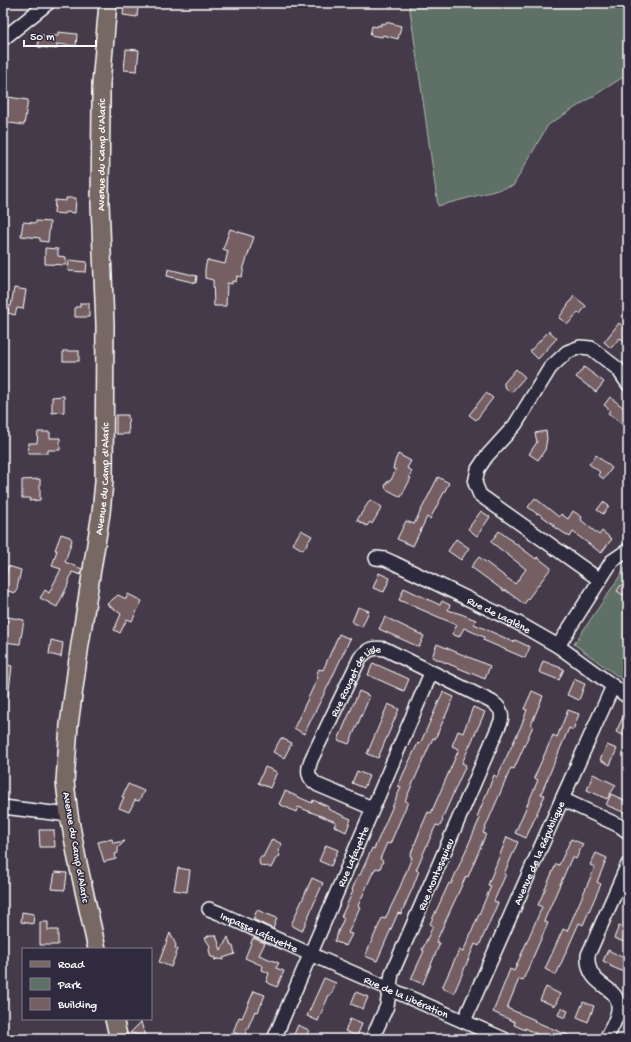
<svg xmlns="http://www.w3.org/2000/svg" width="631" height="1042" font-family="'Gochi Hand',sans-serif">
  <rect width="100%" height="100%" fill="#443a49"/>
  <filter id="ink" filterUnits="userSpaceOnUse"><feTurbulence type="fractalNoise" baseFrequency=".025" numOctaves="2"/><feDisplacementMap in="SourceGraphic" scale="8" xChannelSelector="R" yChannelSelector="G"/><feConvolveMatrix kernelMatrix="1 2 1 2 8 2 1 2 1" color-interpolation-filters="sRGB"/></filter>
  <g filter="url(#ink)">
    <g fill="#5e6f66" stroke="#aeb7b2">
      <polygon points="409,3 628,3 628,74 548,125 513,186 438,206"/>
      <polygon points="628,564 628,684 574,644"/>
    </g>
    <g fill="#755e64" stroke="#fff">
      <polygon points="124,5 138,7 137,17 123,15"/>
      <polygon points="386,22 401,26 398,39 383,35 382,37 370,35 372,26 377,27 378,25 381,26 381,23 385,24"/>
      <polygon points="58,32 77,34 76,46 57,44 57,49 38,47 39,35 58,36"/>
      <polygon points="126,49 139,50 137,71 124,70"/>
      <polygon points="8,97 28,100 24,125 3,122 4,105 6,105"/>
      <polygon points="66,198 76,198 75,213 66,212 65,214 54,213 55,200 66,201"/>
      <polygon points="36,221 50,222 48,242 40,241 40,238 21,236 23,222 36,223"/>
      <polygon points="230,229 254,237 244,267 242,277 237,276 236,282 232,281 232,284 227,283 226,306 214,306 213,280 205,278 205,269 207,260 225,264 228,251 223,249"/>
      <polygon points="45,248 58,249 58,256 66,257 66,265 45,264"/>
      <polygon points="69,260 87,262 86,272 68,271"/>
      <polygon points="168,269 197,276 196,283 167,276"/>
      <polygon points="14,288 26,290 23,309 17,308 15,315 8,313 9,306 11,306"/>
      <polygon points="574,296 586,306 580,314 578,312 568,324 559,318"/>
      <polygon points="80,303 89,303 89,317 75,317 75,307 80,307"/>
      <polygon points="619,323 628,331 628,345 620,338 611,348 604,342"/>
      <polygon points="549,331 557,338 538,359 530,351"/>
      <rect x="63" y="351" width="16" height="10"/>
      <polygon points="584,367 604,382 596,392 576,377"/>
      <polygon points="516,369 525,377 511,393 504,386 504,383"/>
      <polygon points="486,393 493,398 476,420 469,415"/>
      <polygon points="64,396 64,412 52,413 52,397"/>
      <polygon points="610,397 628,411 628,429 608,413 610,410 604,405"/>
      <polygon points="116,415 128,415 129,434 116,434"/>
      <polygon points="546,431 547,439 545,450 538,460 529,454 537,442 535,433"/>
      <polygon points="38,432 50,432 50,438 60,438 60,450 48,450 48,453 28,453 29,443 37,443"/>
      <polygon points="398,454 411,461 407,468 412,471 409,477 411,478 401,497 386,489 385,486 387,482 391,480 396,470 393,469 395,461"/>
      <polygon points="596,455 612,468 604,479 598,475 600,472 589,464"/>
      <polygon points="438,477 449,483 430,519 427,517 413,546 397,539 406,521 414,524"/>
      <polygon points="40,479 40,500 29,501 30,498 22,498 22,480"/>
      <polygon points="535,498 559,517 561,514 568,519 573,511 582,517 581,520 599,535 602,531 612,539 601,553 573,532 570,537 553,526 554,525 538,513 537,514 528,507"/>
      <polygon points="370,500 382,507 372,524 370,522 367,526 357,520"/>
      <polygon points="603,502 609,506 603,514 597,510"/>
      <polygon points="481,511 490,517 477,536 468,529"/>
      <polygon points="301,530 312,536 303,550 293,544"/>
      <polygon points="499,531 536,559 537,557 551,568 524,604 505,590 504,591 471,567 479,557 515,584 526,569 491,542"/>
      <polygon points="61,534 70,537 72,540 65,562 82,569 81,575 72,572 67,587 57,607 40,598 45,590 49,593 61,569 52,566 57,550 55,550"/>
      <polygon points="456,539 469,548 461,560 448,551"/>
      <polygon points="8,566 21,570 16,593 3,590"/>
      <polygon points="379,573 390,578 384,592 373,588"/>
      <polygon points="621,585 628,586 628,588 623,595 617,591"/>
      <polygon points="404,588 440,605 442,601 450,605 448,610 461,614 476,620 474,624 514,642 515,640 530,647 525,658 483,640 484,637 464,628 459,637 452,634 457,625 399,600"/>
      <polygon points="128,594 142,601 132,621 127,619 120,633 114,630 121,614 107,604 118,595 126,599"/>
      <polygon points="358,607 369,611 362,627 352,622"/>
      <polygon points="8,617 24,620 20,644 4,642"/>
      <polygon points="385,617 424,636 419,647 379,629"/>
      <polygon points="339,634 350,639 330,682 304,734 294,728 318,677 316,676 319,669 323,670"/>
      <polygon points="51,640 63,643 61,657 49,654"/>
      <polygon points="437,644 490,666 485,679 432,657"/>
      <polygon points="543,661 564,669 559,680 539,672"/>
      <polygon points="373,663 409,679 404,691 368,675"/>
      <polygon points="3,664 12,666 8,698 3,698"/>
      <polygon points="574,679 585,684 579,700 567,695"/>
      <polygon points="359,691 370,696 349,744 338,740"/>
      <polygon points="532,691 543,696 531,725 533,726 514,769 511,768 483,833 486,834 475,860 468,877 466,876 436,942 440,943 423,984 411,979 424,951 422,950 433,926 430,924 449,883 451,884 480,818 477,817 494,775 497,777 521,726 527,710 524,709"/>
      <polygon points="443,692 454,697 435,739 433,738 405,801 408,802 390,844 387,843 380,859 383,861 380,869 376,868 375,870 374,870 358,906 360,907 348,933 352,934 346,946 334,941 344,918 341,917 353,891 352,890 358,875 360,875 372,848 374,849 401,787 398,786 406,768 418,743 420,744"/>
      <polygon points="388,704 399,709 378,758 367,754"/>
      <polygon points="628,706 628,737 616,732"/>
      <polygon points="473,707 485,712 462,763 466,765 442,819 443,820 440,826 436,825 416,870 419,871 413,887 401,914 398,913 377,961 365,956 382,918 385,919 398,892 412,857 410,856 421,828 428,812 431,813 459,749 452,746 458,731 463,733"/>
      <polygon points="568,710 579,714 573,730 569,728 541,794 545,795 526,838 515,833 538,780 534,778 553,735 557,737"/>
      <polygon points="281,738 292,743 284,758 273,752"/>
      <polygon points="607,745 617,749 610,765 600,760"/>
      <polygon points="265,767 277,772 270,788 258,783"/>
      <polygon points="357,771 369,776 364,788 352,783"/>
      <polygon points="593,774 616,785 607,799 587,790"/>
      <polygon points="128,784 144,791 139,801 135,800 129,812 119,808 124,797 122,797"/>
      <polygon points="285,791 312,803 313,800 329,807 328,809 351,819 346,832 334,826 336,822 298,807 296,812 279,804"/>
      <polygon points="611,794 628,802 628,814 606,805"/>
      <polygon points="39,830 54,830 55,847 40,847"/>
      <polygon points="507,837 518,842 504,874 506,874 494,901 498,903 479,946 475,944 454,993 442,988 459,950 463,952 491,886 488,885"/>
      <polygon points="112,839 113,843 125,841 118,848 118,853 115,854 116,859 104,862 98,842"/>
      <polygon points="272,839 282,844 278,851 280,856 276,858 271,868 267,866 264,867 260,865 259,861 260,857 263,857"/>
      <polygon points="571,839 583,844 576,859 572,857 544,921 548,923 523,980 519,979 507,1008 535,1020 534,1021 577,1039 547,1039 525,1028 525,1030 514,1025 515,1022 493,1012 510,969 514,971 542,907 538,905 556,864 559,865"/>
      <polygon points="326,845 338,850 331,866 319,861"/>
      <polygon points="596,853 607,858 597,882 601,884 583,925 579,923 556,975 545,969 563,929 567,931 595,867 590,865"/>
      <polygon points="178,868 190,870 187,892 174,890"/>
      <polygon points="55,872 67,873 65,890 52,889"/>
      <polygon points="312,878 323,883 302,931 291,925"/>
      <polygon points="257,910 277,918 273,929 253,919"/>
      <polygon points="22,912 34,914 33,924 21,922"/>
      <polygon points="40,922 48,922 48,930 58,930 58,945 40,945"/>
      <polygon points="619,926 628,929 628,938 626,943 614,938"/>
      <polygon points="170,933 176,945 175,948 178,949 171,967 159,962"/>
      <polygon points="210,935 216,935 221,950 228,937 231,946 233,946 235,954 223,958 224,960 219,959 214,960 216,958 211,957 209,950 210,946 205,938"/>
      <polygon points="253,938 265,943 259,955 279,963 276,968 284,971 277,987 266,982 269,973 262,970 263,966 245,958"/>
      <polygon points="608,950 628,960 628,973 626,972 626,973 610,966 611,965 603,961"/>
      <polygon points="324,978 336,983 331,995 329,995 318,1021 307,1016"/>
      <polygon points="546,987 560,994 555,1006 540,1000"/>
      <polygon points="254,991 265,995 258,1012 255,1011 244,1037 233,1032 239,1017 242,1018"/>
      <polygon points="356,992 368,997 363,1009 351,1004"/>
      <polygon points="583,1002 594,1006 588,1022 577,1017"/>
      <polygon points="561,1008 568,1011 565,1018 558,1015"/>
      <polygon points="350,1019 362,1024 357,1036 345,1031"/>
      <polygon points="141,1022 145,1036 130,1033"/>
      <polygon points="298,1025 309,1030 305,1039 292,1039"/>
    </g>
    <g fill="none" stroke-linecap="round" stroke-linejoin="round">
      <defs>
        <g id="minor">
          <polyline points="3,39 48,3"/>
          <path id="s1" d="M376,558L385,559L394,563L518,623L558,646L628,697"/>
          <polyline points="600,580 480,495 475,483 478,469 486,457 515,425 550,368 567,352 580,347 591,348 618,369 628,384"/>
          <polyline points="558,646 612,561 628,550"/>
          <polyline points="562,799 620,826 628,832"/>
          <polyline points="3,807 69,815"/>
          <path id="s2" d="M372,808L318,785C307,778 307,771 311,760L360,658C368,649 373,647 385,649L492,702C500,707 503,712 501,721L392,973L387,1006L372,1039"/>
          <path id="s3" d="M209,909L219,913L310,954L504,1039"/>
          <path id="s4" d="M464,1021L562,799L613,686"/>
          <path id="s5" d="M274,1039L431,673"/>
          <path d="M606,1039C610,1030 617,1020 618,1010C621,983 586,990 588,955L628,864"/>
        </g>
        <g id="major">
          <path id="s6" d="M97,949L77,859L69,815L65,782L69,725L80,644L101,513L104,482L105,324L100,203L101,104V84L108,3"/>
          <polyline points="114,1019 119,1039"/>
        </g>
      </defs>
      <use href="#minor" stroke="#fff" stroke-width="16"/>
      <use href="#major" stroke="#fff" stroke-width="20"/>
      <use href="#minor" stroke="#2f2a3d" stroke-width="13"/>
      <use href="#major" stroke="#776864" stroke-width="17"/>
    </g>
  </g>
  <g text-anchor="middle" stroke-width="3" stroke-linejoin="round" paint-order="stroke">
    <g font-size="11" fill="#fff" stroke="#2f2a3d">
      <text dy="4" stroke="none"><textPath href="#s6" startOffset="800">Avenue du Camp d'Alaric</textPath></text>
      <text dy="4" stroke="none"><textPath href="#s6" startOffset="476">Avenue du Camp d'Alaric</textPath></text>
      <text dy="4" stroke="none"><textPath href="#s1" startOffset="136">Rue de Laglène</textPath></text>
      <text dy="4" stroke="none"><textPath href="#s2" startOffset="181">Rue Rouget de Lisle</textPath></text>
      <text transform="translate(77 847) rotate(80)" y="4">Avenue du Camp d'Alaric</text>
      <text dy="4" stroke="none"><textPath href="#s4" startOffset="184">Avenue de la République</textPath></text>
      <text dy="4" stroke="none"><textPath href="#s5" startOffset="199">Rue Lafayette</textPath></text>
      <text transform="translate(435 874) rotate(-67)" y="4">Rue Montesquieu</text>
      <text dy="4" stroke="none"><textPath href="#s3" startOffset="55">Impasse Lafayette</textPath></text>
      <text dy="4" stroke="none"><textPath href="#s3" startOffset="216">Rue de la Libération</textPath></text>
    </g>
  </g>
  <rect width="631" height="1042" fill="none" stroke="#2f2a3d" stroke-width="16"/>
  <rect x="8" y="8" width="615" height="1026" fill="none" stroke="#fff" stroke-width="1.5" filter="url(#ink)"/>
  <rect x="22" y="948" width="130" height="72" fill="#2f2a3d" stroke="#827f8b"/>
  <rect x="30" y="961" width="20" height="6" fill="#776864" stroke="#827f8b"/>
  <text x="58" y="968" font-size="12" fill="#ffffff">Road</text>
  <rect x="30" y="978" width="20" height="12" fill="#5e6f66" stroke="#827f8b"/>
  <text x="58" y="988" font-size="12" fill="#ffffff">Park</text>
  <rect x="30" y="998" width="20" height="12" fill="#755e64" stroke="#827f8b"/>
  <text x="58" y="1008" font-size="12" fill="#ffffff">Building</text>
  <path d="M24 40v6h72v-6" fill="none" stroke="#ffffff" stroke-width="2"/>
  <text x="30" y="40" font-size="12" fill="#ffffff" stroke="#2f2a3d" stroke-width="3" paint-order="stroke">50 m</text>
</svg>
